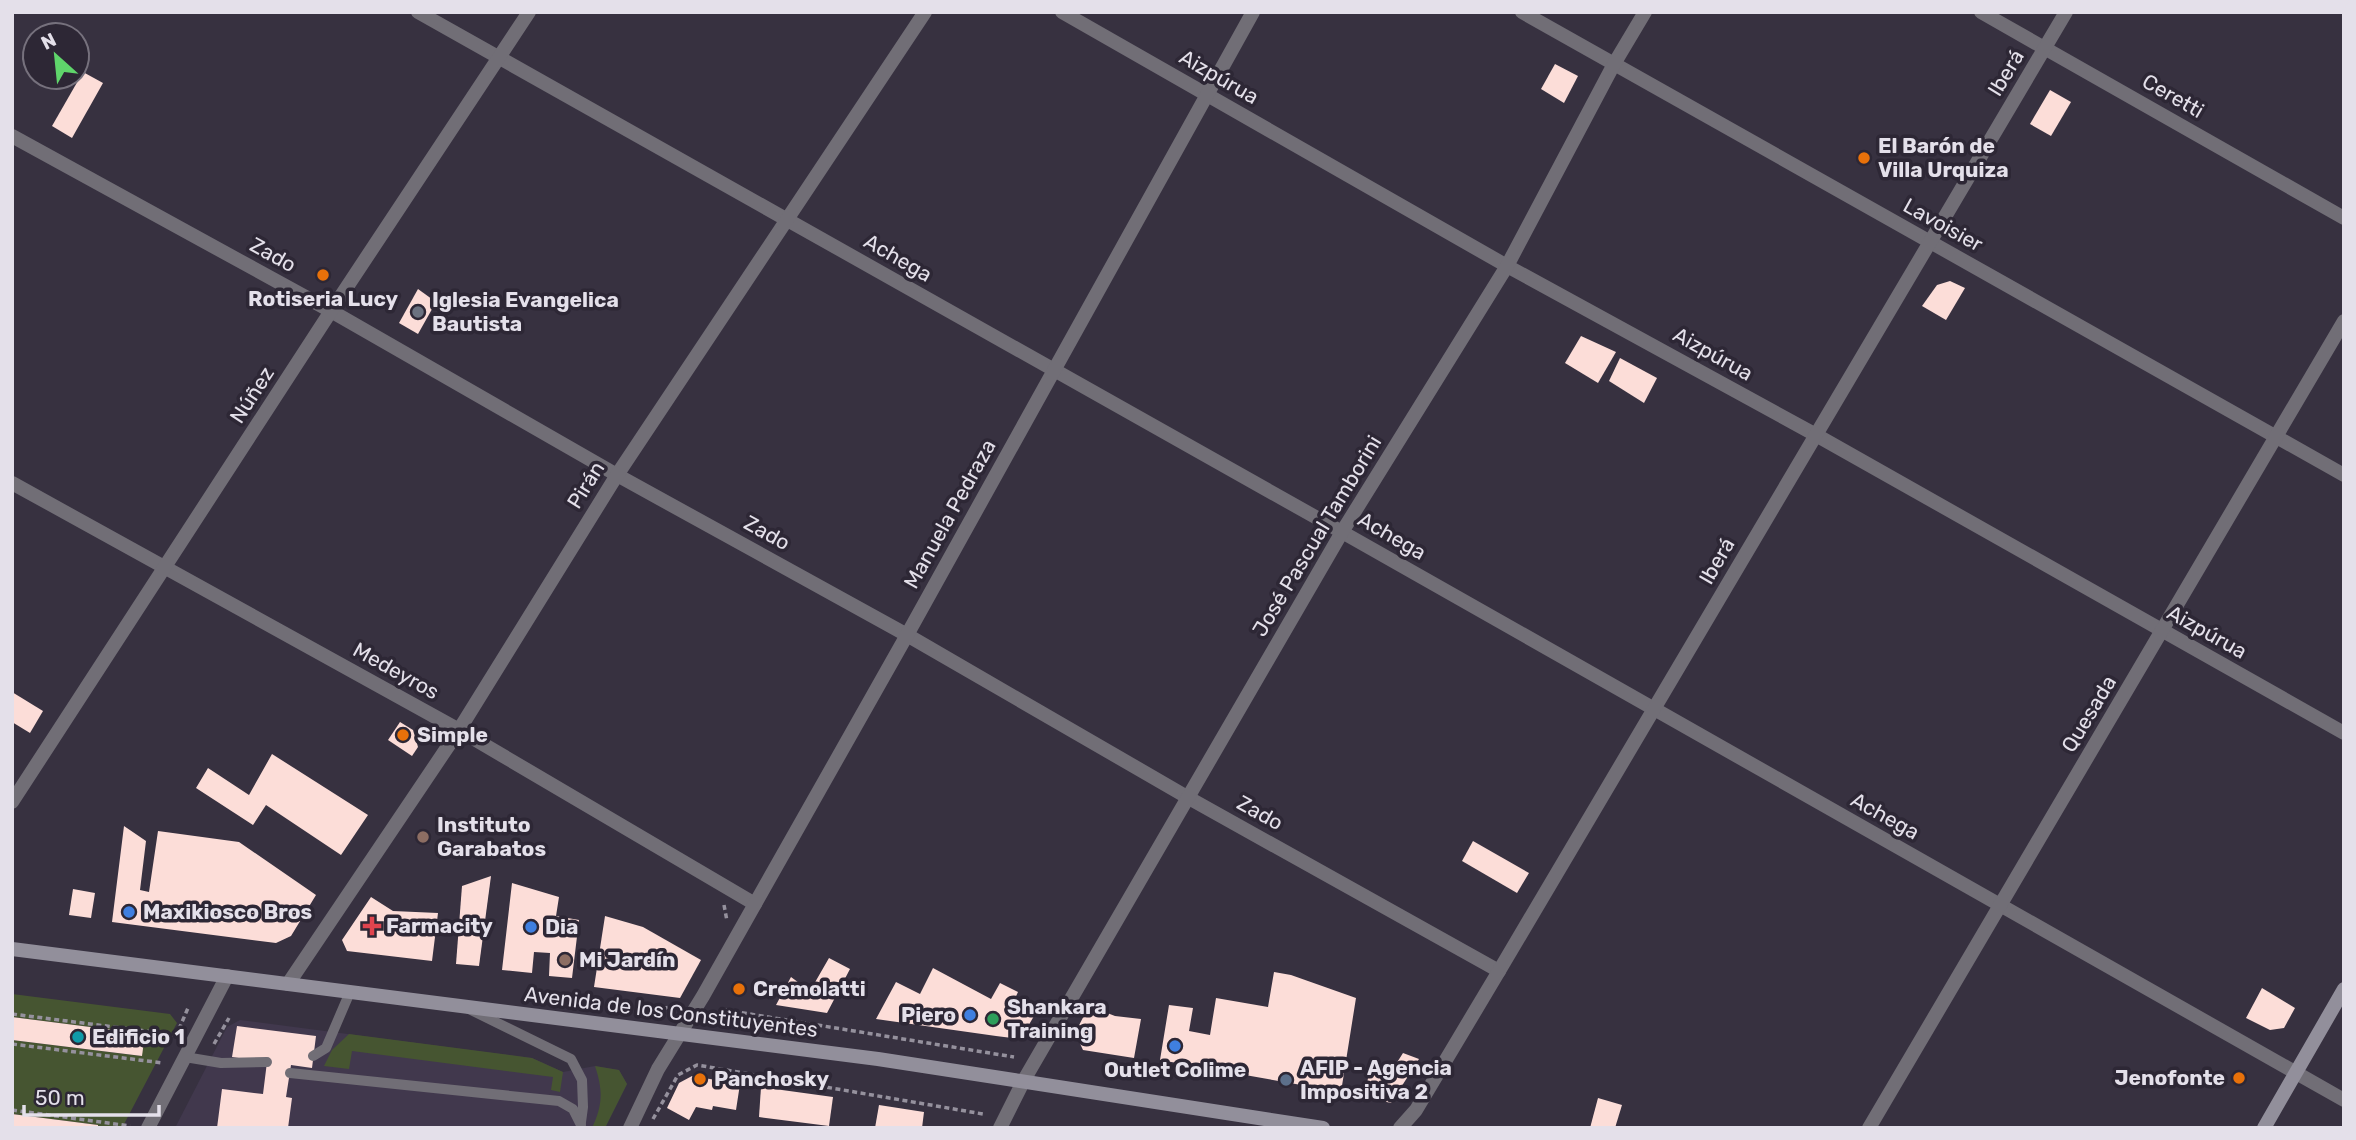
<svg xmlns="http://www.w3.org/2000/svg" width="2356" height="1140" font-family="Rubik,sans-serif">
  <rect width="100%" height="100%" fill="#373140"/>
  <polygon fill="#41384d" points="240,1020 532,1058 563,1072 595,1066 619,1070 627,1084 605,1128 175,1128 227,1027"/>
  <g fill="#465531">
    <polygon points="12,994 170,1014 177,1023 122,1128 98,1128 97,1125 12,1114 12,1040 141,1056 145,1034 12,1017"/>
    <polygon points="349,1034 532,1058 563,1072 560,1092 551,1090 553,1077 352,1051 349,1069 324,1066 332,1050"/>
    <path d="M595,1066L619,1070L627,1084L605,1128H592C603,1105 603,1090 595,1066Z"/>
  </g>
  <g fill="#fcddd8">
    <polygon points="1555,64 1578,76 1564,103 1541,89"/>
    <polygon points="83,72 103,83 72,138 52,126"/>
    <polygon points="2050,90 2071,102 2051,136 2030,124"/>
    <polygon points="1950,281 1965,288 1946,320 1922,306 1937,285"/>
    <polygon points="418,289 436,302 418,334 399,323"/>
    <polygon points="1581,336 1616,352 1598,383 1565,363"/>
    <polygon points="1620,358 1657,378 1644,403 1609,381"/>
    <polygon points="12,692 43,711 30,733 12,722"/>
    <polygon points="400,722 413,730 418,747 412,756 388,740"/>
    <polygon points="272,754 368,815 341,855 266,805 253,825 196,788 208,768 249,795"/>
    <polygon points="124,826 146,841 140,890 149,892 158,831 239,842 316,895 291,936 276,943 112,922"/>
    <polygon points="1473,841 1529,873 1517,893 1462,861"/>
    <polygon points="491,876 479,966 456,964 462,886"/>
    <polygon points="512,883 559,897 556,916 579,920 572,978 549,976 550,953 534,952 532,973 502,970"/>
    <polygon points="73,889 95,893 91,918 69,915"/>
    <polygon points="371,897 393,911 438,913 432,961 347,951 342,940"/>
    <polygon points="605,916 643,927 701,960 680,998 594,987"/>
    <polygon points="829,958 850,969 827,1013 776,1005 791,977 810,991"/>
    <polygon points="933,968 991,999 1000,983 1018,992 1012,1005 1034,1016 1023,1035 1012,1038 996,1036 876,1019 896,982 920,994"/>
    <polygon points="1274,972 1291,975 1356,998 1341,1092 1160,1060 1169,1005 1193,1008 1189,1031 1210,1035 1216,998 1268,1007"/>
    <polygon points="2262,988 2295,1008 2284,1028 2270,1030 2246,1018"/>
    <polygon points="1089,1006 1115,1016 1141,1019 1134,1058 1083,1050 1075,1033"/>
    <polygon points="12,1017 145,1034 142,1056 12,1040"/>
    <polygon points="237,1026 316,1036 312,1068 291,1065 286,1097 292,1098 288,1128 217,1128 222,1089 263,1094 267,1062 232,1057"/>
    <polygon points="1403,1053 1419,1059 1391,1103 1365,1097 1370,1065 1391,1072"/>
    <polygon points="692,1076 740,1084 736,1110 713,1106 712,1110 696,1107 689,1120 667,1108 679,1083"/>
    <polygon points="761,1087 833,1097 829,1126 759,1117"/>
    <polygon points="1598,1098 1622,1105 1615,1128 1590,1128"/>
    <polygon points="879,1105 924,1112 922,1128 875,1128"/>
    <polygon points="12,1114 98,1125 98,1128 12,1128"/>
  </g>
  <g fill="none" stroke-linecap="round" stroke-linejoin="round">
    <g stroke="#95919d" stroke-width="3.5" stroke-dasharray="5 3.5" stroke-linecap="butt">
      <polyline points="724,905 727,921"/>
      <polyline points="663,1009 678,1004"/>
      <polyline points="725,1010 1014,1057"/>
      <polyline points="12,1014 177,1035"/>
      <polyline points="179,1029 188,1008"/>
      <polyline points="12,1044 163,1063"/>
      <polyline points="214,1044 229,1018"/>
      <polyline points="12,1110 130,1126"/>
      <polyline points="653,1119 678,1075 697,1065 983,1114"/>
    </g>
    <g stroke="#716e76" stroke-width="10">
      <polyline points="469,1009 571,1059 582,1080 583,1107 581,1122"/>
      <polyline points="313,1056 326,1048 350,992"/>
      <polyline points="185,1057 221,1063 267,1062"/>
      <polyline points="290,1073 559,1101 573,1109 581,1125"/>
    </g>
    <g stroke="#716e76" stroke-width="14">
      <polyline points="418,12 1342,532 2344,1100"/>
      <polyline points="1062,12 1507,266 1816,435 2344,733"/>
      <polyline points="1522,12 2344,475"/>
      <polyline points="1981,12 2344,218"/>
      <polyline points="12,136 331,311 617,475 907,635 1187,797 1499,971"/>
      <polyline points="12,483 459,730 755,904"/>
      <polyline points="12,802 331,311 529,12"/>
      <polyline points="288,984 459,730 617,475 925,12"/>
      <polyline points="148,1128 227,976"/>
      <polyline points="630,1128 658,1069 703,996 907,635 1253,12"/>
      <polyline points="1000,1128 1024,1080 1342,532 1507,266 1614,64 1645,12"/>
      <polyline points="1400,1128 1416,1110 1499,971 2066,12"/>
      <polyline points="1869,1128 2344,321"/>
    </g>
    <g stroke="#928f9b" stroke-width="14">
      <polyline points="12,949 878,1059 1323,1128"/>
      <polyline points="2264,1128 2344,989"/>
    </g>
  </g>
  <g fill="#e8710a" stroke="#2d2735" stroke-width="2.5">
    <circle cx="1864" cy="158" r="7"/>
    <circle cx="323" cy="275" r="7"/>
    <circle cx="403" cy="735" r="7"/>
    <circle cx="739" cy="989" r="7"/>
    <circle cx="2239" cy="1078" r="7"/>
    <circle cx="700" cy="1079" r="7"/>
  </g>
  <circle fill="#6b7280" stroke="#2d2735" stroke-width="2.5" cx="418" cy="312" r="7"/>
  <g fill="#8d6e63" stroke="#2d2735" stroke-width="2.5">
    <circle cx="423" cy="837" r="7"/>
    <circle cx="565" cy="960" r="7"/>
  </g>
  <g fill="#3f7fe0" stroke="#2d2735" stroke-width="2.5">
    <circle cx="129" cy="912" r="7"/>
    <circle cx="531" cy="927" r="7"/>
    <circle cx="970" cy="1015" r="7"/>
    <circle cx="1175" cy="1046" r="7"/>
  </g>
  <path fill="#e0444e" stroke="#2d2735" stroke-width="2.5" d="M368.5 915.5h7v7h7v7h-7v7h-7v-7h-7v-7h7z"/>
  <circle fill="#2e9e5b" stroke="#2d2735" stroke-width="2.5" cx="993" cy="1019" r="7"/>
  <circle fill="#0f9aa8" stroke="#2d2735" stroke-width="2.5" cx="78" cy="1037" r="7"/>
  <circle fill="#5c6f8a" stroke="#2d2735" stroke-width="2.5" cx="1286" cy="1080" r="7"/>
  <g text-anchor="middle" stroke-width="7" stroke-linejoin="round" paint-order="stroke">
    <g font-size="21" fill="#e4e0ea" stroke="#2d2735">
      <text transform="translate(2006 73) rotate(-59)" y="7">Iberá</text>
      <text transform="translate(1219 77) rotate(30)" y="7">Aizpúrua</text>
      <text transform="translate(2173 96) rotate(30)" y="7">Ceretti</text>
      <text transform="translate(1943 225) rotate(29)" y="7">Lavoisier</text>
      <text transform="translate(273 255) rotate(29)" y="7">Zado</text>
      <text transform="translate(898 258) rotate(30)" y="7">Achega</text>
      <text transform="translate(1713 354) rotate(29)" y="7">Aizpúrua</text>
      <text transform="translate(252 395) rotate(-57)" y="7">Núñez</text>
      <text transform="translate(586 485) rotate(-58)" y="7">Pirán</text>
      <text transform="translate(950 514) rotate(-61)" y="7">Manuela Pedraza</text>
      <text transform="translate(767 533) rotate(29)" y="7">Zado</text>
      <text transform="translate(1317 536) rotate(-59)" y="7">José Pascual Tamborini</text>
      <text transform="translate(1392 536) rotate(30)" y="7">Achega</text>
      <text transform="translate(1717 561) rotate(-60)" y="7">Iberá</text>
      <text transform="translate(2207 632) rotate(29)" y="7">Aizpúrua</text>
      <text transform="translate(396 671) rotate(29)" y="7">Medeyros</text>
      <text transform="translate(2089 714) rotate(-59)" y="7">Quesada</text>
      <text transform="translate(1260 813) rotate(29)" y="7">Zado</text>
      <text transform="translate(1885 816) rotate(29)" y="7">Achega</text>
      <text transform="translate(671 1012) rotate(7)" y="7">Avenida de los Constituyentes</text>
    </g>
    <g font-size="21" font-weight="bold" fill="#e4e0ea" stroke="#2d2735" text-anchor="start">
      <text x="1878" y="153">El Barón de<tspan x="1878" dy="24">Villa Urquiza</tspan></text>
      <text x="323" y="306" text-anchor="middle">Rotiseria Lucy</text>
      <text x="432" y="307">Iglesia Evangelica<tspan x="432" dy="24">Bautista</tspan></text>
      <text x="417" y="742">Simple</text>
      <text x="437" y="832">Instituto<tspan x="437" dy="24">Garabatos</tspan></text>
      <text x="143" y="919">Maxikiosco Bros</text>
      <text x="386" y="933">Farmacity</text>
      <text x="545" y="934">Dia</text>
      <text x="579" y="967">Mi Jardín</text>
      <text x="753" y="996">Cremolatti</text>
      <text x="1007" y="1014">Shankara<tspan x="1007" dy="24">Training</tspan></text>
      <text x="956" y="1022" text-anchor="end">Piero</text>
      <text x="92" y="1044">Edificio 1</text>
      <text x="1300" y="1075">AFIP - Agencia<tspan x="1300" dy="24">Impositiva 2</tspan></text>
      <text x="1175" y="1077" text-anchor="middle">Outlet Colime</text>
      <text x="2225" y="1085" text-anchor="end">Jenofonte</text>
      <text x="714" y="1086">Panchosky</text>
    </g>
  </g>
  <rect width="2356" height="1140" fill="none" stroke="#e4e0ea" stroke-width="28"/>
  <g transform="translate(56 56) rotate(333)"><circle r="33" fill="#2d2735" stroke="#76717d" stroke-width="2"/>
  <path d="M0-5L12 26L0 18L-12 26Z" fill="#5fd56b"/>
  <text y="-10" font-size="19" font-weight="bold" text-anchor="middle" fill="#e4e0ea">N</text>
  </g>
  <path d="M24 1105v10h135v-10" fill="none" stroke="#e4e0ea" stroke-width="3.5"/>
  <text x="35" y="1105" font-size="21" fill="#e4e0ea" stroke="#2d2735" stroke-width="5" paint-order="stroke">50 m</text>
</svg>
